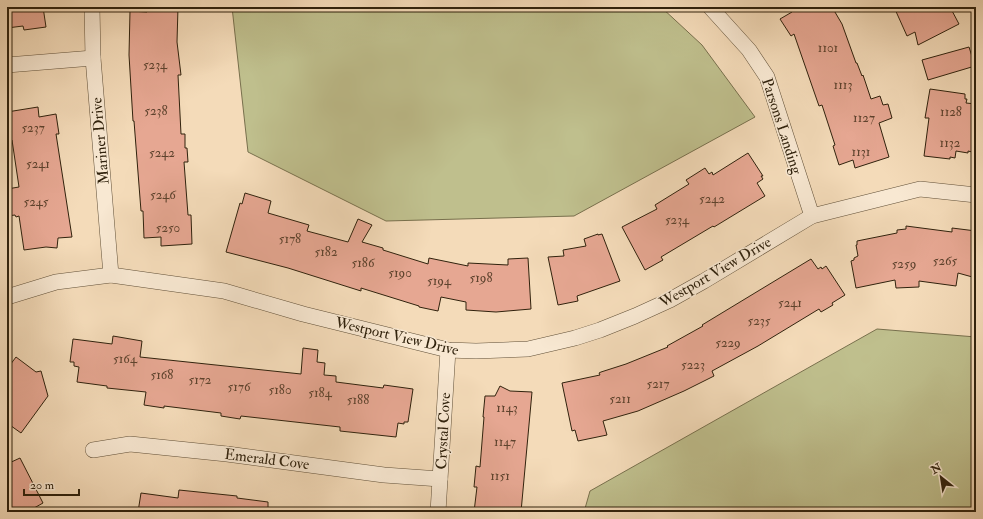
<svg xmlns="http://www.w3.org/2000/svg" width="983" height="519" font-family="'IM FELL Double Pica',serif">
  <rect width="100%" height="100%" fill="#f4dbb9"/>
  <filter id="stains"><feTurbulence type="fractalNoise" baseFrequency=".005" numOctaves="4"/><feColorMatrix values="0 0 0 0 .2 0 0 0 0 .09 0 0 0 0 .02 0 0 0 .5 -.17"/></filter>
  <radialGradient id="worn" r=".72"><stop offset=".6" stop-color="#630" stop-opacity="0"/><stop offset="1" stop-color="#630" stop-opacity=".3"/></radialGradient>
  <g fill="#bfbf8d" stroke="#78704d">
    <polygon points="232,7 661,7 702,45 755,117 574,216 386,221 248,152"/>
    <polygon points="877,329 976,337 976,512 584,512 590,491"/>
  </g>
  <g fill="#e6a792" stroke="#30220d">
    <polygon points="7,7 43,7 46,27 24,30 23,26 7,28"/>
    <polygon points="147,7 178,7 177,42 181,75 178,75 181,134 185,134 185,148 187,148 188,162 184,162 188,215 191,215 192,244 161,246 161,237 144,238 143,211 141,211 134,121 133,121 129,55 130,11 147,12"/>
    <polygon points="788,7 832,7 842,24 856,63 857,63 862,76 863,75 871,99 880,96 883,105 888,104 892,118 879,123 889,157 855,168 853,160 839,165 833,146 835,145 822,105 819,106 794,34 791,36 780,19 792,12"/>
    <polygon points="894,7 927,7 929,10 934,7 950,7 959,24 918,45 915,32 907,36"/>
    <polygon points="969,47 975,66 928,80 922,60"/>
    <polygon points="930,89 965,94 965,99 967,99 966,103 976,104 976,126 972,152 968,151 968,153 956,151 955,158 950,157 950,159 924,156 929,118 925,118"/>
    <polygon points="38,107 39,117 56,114 59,134 56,134 72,237 58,238 57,248 46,247 24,250 19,216 16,217 15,215 7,216 7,189 19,187 12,140 10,141 7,112"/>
    <polygon points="748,153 763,176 761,176 763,179 757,183 765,196 714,227 713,226 661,257 663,260 645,270 622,227 657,209 655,205 689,184 686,180 705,168 709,174 712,172 713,175"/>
    <polygon points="245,193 271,201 268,213 309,225 307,231 348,242 358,219 372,225 362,242 383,248 383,250 428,264 429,258 468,266 468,263 508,265 508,259 528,258 531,309 496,312 466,310 466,302 441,297 438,311 419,307 419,306 361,288 361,291 288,268 226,252 240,203 242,204"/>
    <polygon points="906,226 952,232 952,228 976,231 976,278 958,273 956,286 919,281 919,287 896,288 895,280 856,288 851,261 854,260 854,258 858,256 856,245 857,245 857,241 897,233 897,230 906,229"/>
    <polygon points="598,234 598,235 602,234 620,281 577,296 578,301 558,305 548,257 564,256 563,250 586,246 584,239"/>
    <polygon points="811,259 818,269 821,267 822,269 826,266 845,295 832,303 833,305 821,312 819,309 758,346 712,371 714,376 684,391 638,411 603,421 607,435 578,441 575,430 572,431 562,383 600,375 599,373 601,372 626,364 668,347 667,346 703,326 702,325"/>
    <polygon points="113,336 142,341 140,357 301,374 303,348 318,350 317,362 325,363 324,375 336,376 336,382 383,388 384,385 413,389 408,422 404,422 404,424 398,423 396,437 340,431 340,427 241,416 240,419 221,416 221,413 164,406 164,408 144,405 146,392 107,388 107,386 77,382 79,367 74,366 74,362 70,362 73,339 112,344"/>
    <polygon points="16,357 36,372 41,371 48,396 21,433 7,423 7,369"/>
    <polygon points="500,386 510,391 532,392 521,512 474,512 477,487 474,487 476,466 480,467 484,417 483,417 485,396 495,396"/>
    <polygon points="20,458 43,503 27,512 7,512 7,464"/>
    <polygon points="179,490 237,496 237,498 268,502 268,512 138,512 141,493 178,498"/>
  </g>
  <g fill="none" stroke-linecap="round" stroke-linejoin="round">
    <defs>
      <g id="minor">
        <polyline points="92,7 93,58 111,275"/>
        <polyline points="710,7 749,50 767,77 812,216"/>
        <polyline points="7,65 93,58"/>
        <polyline points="7,297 56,282 111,275 224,291 303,314 448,350 476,351 528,349 575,338 600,330 635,316 670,300 704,281 812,216 920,189 976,195"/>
        <polyline points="93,450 130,444 227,454 384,475 440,479"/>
        <polyline points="438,512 448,350"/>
      </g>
    </defs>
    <use href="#minor" stroke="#615038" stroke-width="16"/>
    <use href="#minor" stroke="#f8e8d2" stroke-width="15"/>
  </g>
  <g text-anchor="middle" stroke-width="3" stroke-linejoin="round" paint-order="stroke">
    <g font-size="13" fill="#5e432e">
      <text x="828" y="52">1101</text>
      <text x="155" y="69">5234</text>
      <text x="843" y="89">1113</text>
      <text x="156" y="115">5238</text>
      <text x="951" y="116">1128</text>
      <text x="864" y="122">1127</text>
      <text x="33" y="132">5237</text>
      <text x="950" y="147">1132</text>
      <text x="861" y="156">1131</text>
      <text x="162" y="157">5242</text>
      <text x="38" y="168">5241</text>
      <text x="163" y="199">5246</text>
      <text x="712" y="203">5242</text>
      <text x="36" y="206">5245</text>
      <text x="677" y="224">5234</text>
      <text x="168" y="232">5250</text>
      <text x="290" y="243">5178</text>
      <text x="326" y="256">5182</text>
      <text x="945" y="265">5265</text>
      <text x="363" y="267">5186</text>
      <text x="904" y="268">5259</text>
      <text x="400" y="277">5190</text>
      <text x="481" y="282">5198</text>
      <text x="439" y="285">5194</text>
      <text x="790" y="307">5241</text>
      <text x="759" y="325">5235</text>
      <text x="728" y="347">5229</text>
      <text x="125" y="363">5164</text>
      <text x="693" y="369">5223</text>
      <text x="162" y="379">5168</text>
      <text x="200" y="384">5172</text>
      <text x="658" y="388">5217</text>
      <text x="239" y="391">5176</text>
      <text x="280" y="394">5180</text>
      <text x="320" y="397">5184</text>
      <text x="620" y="403">5211</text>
      <text x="358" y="404">5188</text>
      <text x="507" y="412">1143</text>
      <text x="505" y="446">1147</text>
      <text x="500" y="480">1151</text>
    </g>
    <g font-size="15" fill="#30220d" stroke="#f8e8d2">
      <text transform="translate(782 126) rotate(72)" y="5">Parsons Landing</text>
      <text transform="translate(100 141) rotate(-95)" y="5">Mariner Drive</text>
      <text transform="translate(715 272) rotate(-30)" y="5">Westport View Drive</text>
      <text transform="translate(397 336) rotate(13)" y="5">Westport View Drive</text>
      <text transform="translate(443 431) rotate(-87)" y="5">Crystal Cove</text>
      <text transform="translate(267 459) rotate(7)" y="5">Emerald Cove</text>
    </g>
  </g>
  <rect width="983" height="519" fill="none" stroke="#f4dbb9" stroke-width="24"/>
  <rect x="8" y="8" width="967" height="503" fill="none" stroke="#30220d" stroke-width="2"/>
  <rect x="12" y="12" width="959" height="495" fill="none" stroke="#30220d"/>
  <g transform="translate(941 477) rotate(330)" stroke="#f8e8d2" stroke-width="3" paint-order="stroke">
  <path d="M0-3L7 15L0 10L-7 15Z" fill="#30220d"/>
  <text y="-6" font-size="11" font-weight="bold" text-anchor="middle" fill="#30220d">N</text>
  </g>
  <path d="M24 489v6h55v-6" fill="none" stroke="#30220d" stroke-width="2"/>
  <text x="30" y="489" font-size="12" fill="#30220d" stroke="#f8e8d2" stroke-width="3" paint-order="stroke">20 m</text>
  <rect width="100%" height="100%" filter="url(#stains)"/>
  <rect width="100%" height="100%" fill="url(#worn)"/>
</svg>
